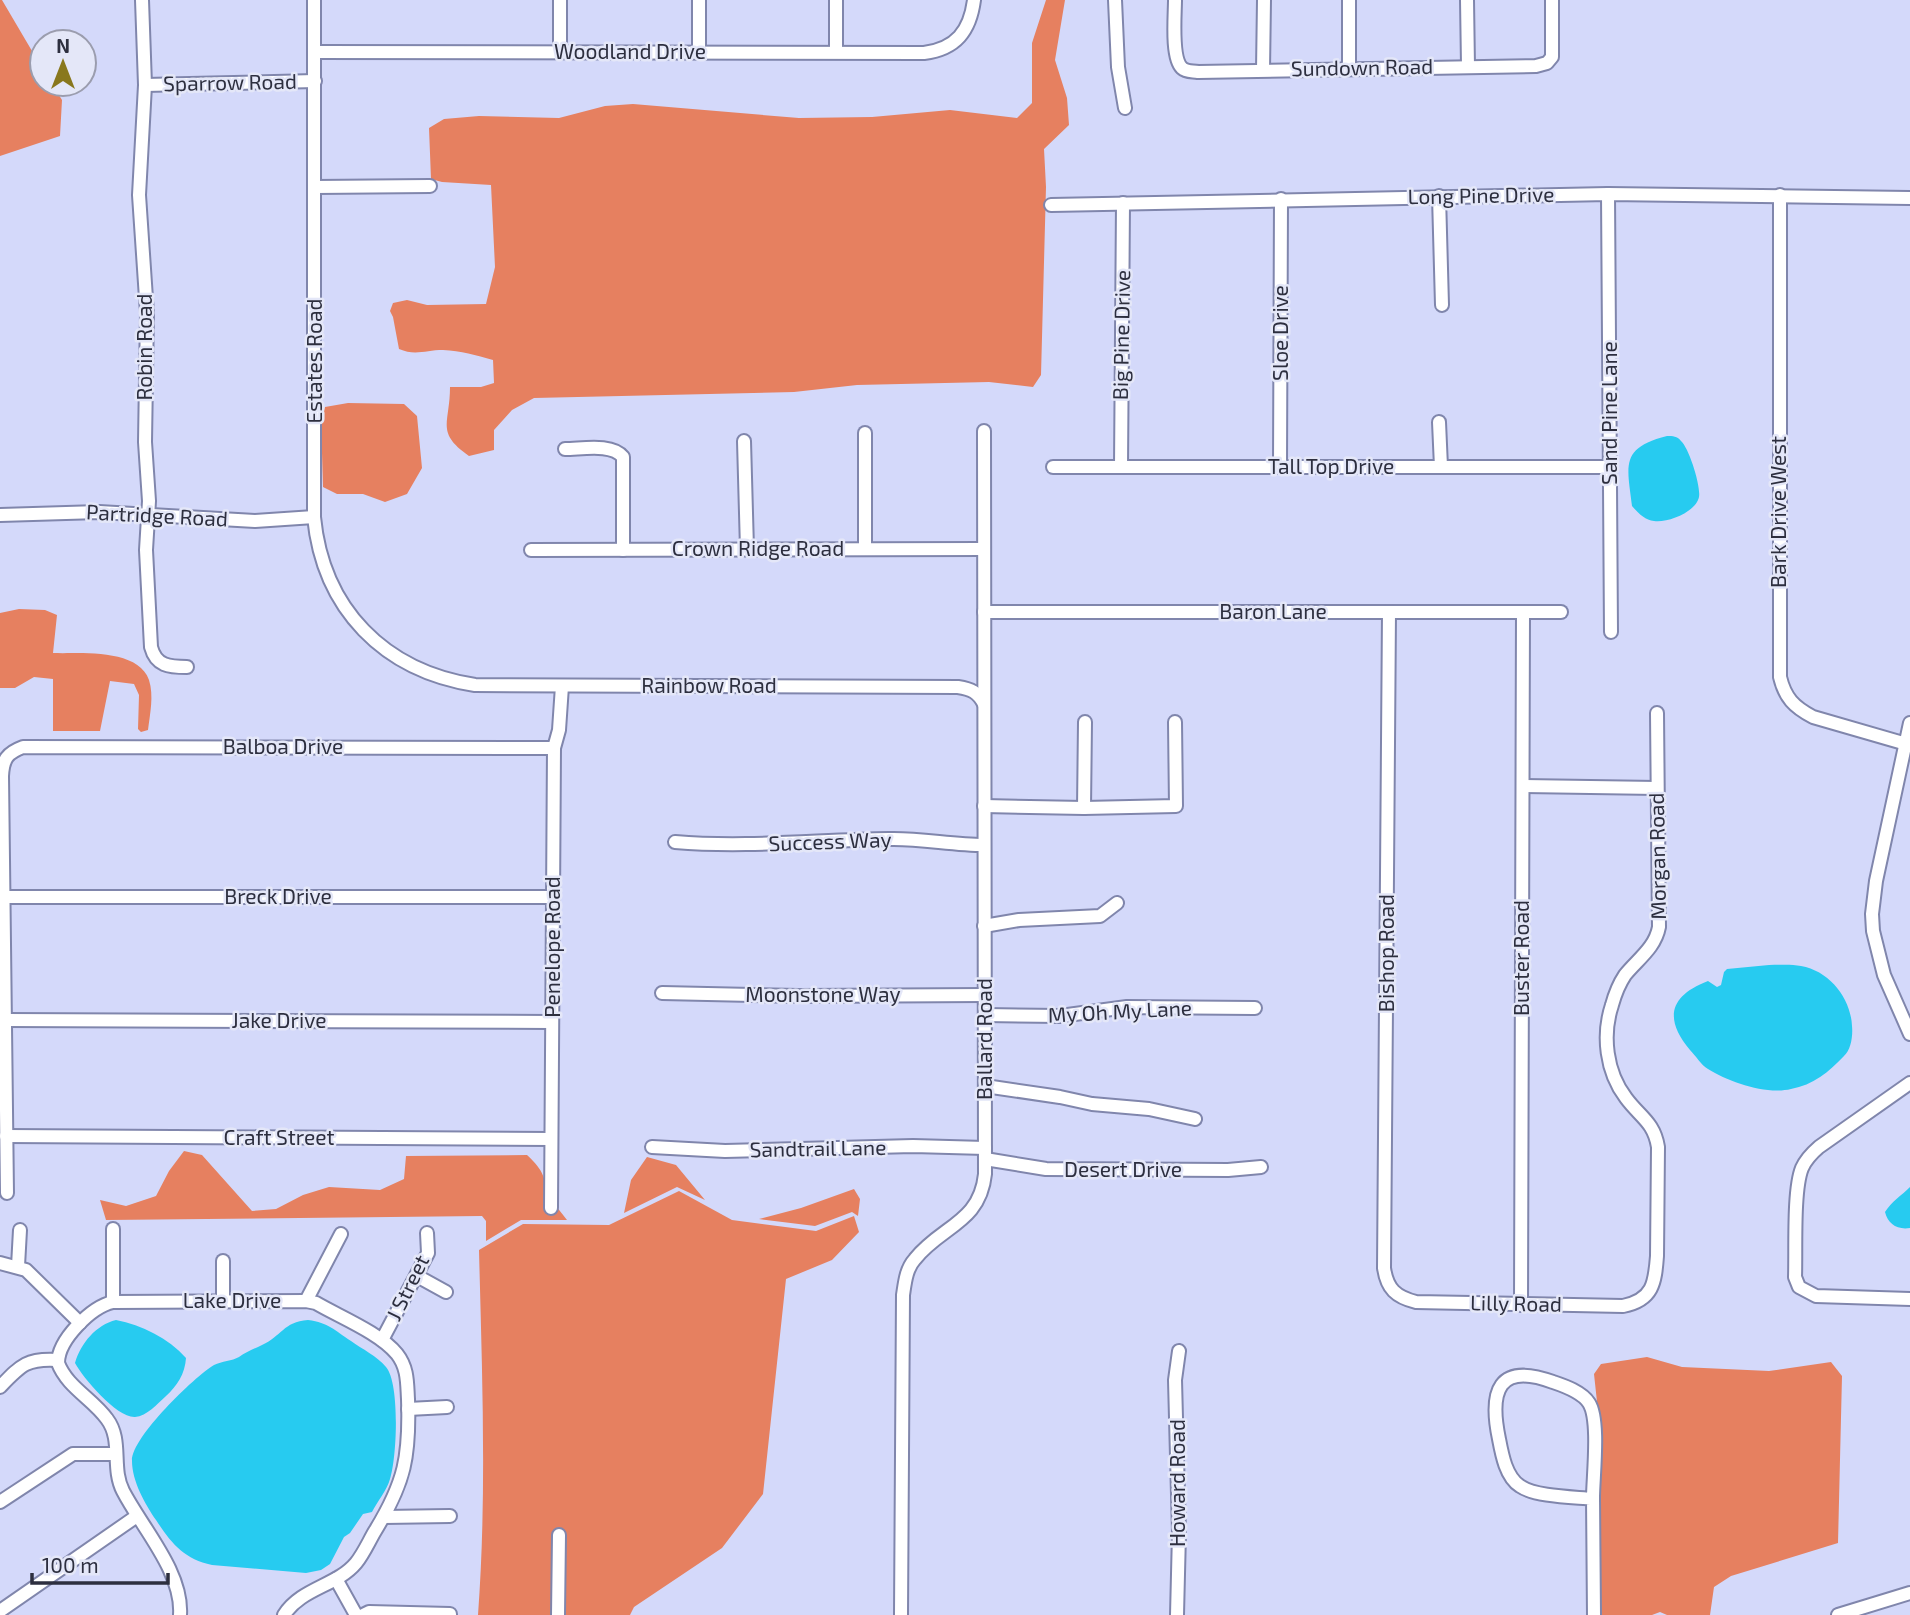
<svg xmlns="http://www.w3.org/2000/svg" width="1910" height="1615" font-family="'Exo 2',sans-serif">
  <rect width="100%" height="100%" fill="#d4d9fa"/>
  <g fill="#e68060">
    <polygon points="0,0 2,0 42,68 42,84 52,84 62,100 60,136 0,156"/>
    <path d="M1046,0H1065L1055,60L1067,98L1069,125L1044,149L1046,187L1041,375L1033,387L989,382L857,385L794,392L534,398L512,410L494,430V450L469,456C435,432 450,424 450,387H481L494,383L493,360C476,355 461,351 443,350C426,350 415,356 399,349L393,317L390,311L393,303L407,300L427,305L486,304L495,267L491,185L442,182L431,179L429,128L444,119L479,116L559,118L605,106L633,104L799,118L872,117L950,110L1017,118L1032,103V43Z"/>
    <polygon points="348,403 404,404 417,416 422,468 407,494 385,502 363,494 337,494 323,487 321,419 325,407"/>
    <path d="M19,609L45,610L57,615L53,653C79,654 138,648 149,680C154,696 150,714 148,730L141,732L138,729L139,695L134,684L110,681L100,731H53V679L34,677L15,688H0V613Z"/>
    <path d="M184,1151L202,1155L252,1211L276,1209L303,1195L329,1187L380,1190L404,1179L406,1156L527,1155C548,1174 547,1185 546,1213H555L556,1206L567,1220H521L486,1241V1221L482,1216L106,1220L100,1200L126,1206L156,1196L169,1171Z"/>
    <polygon points="647,1157 676,1165 705,1200 677,1187 624,1213 631,1180"/>
    <polygon points="854,1189 860,1199 858,1216 852,1212 815,1226 759,1219 801,1208"/>
    <path d="M679,1191L732,1220L816,1231L854,1216L859,1232L832,1260L786,1279L763,1494L722,1548L634,1607L630,1615H478C487,1494 482,1371 479,1250L523,1224L609,1225Z"/>
    <polygon points="1647,1357 1682,1367 1769,1371 1831,1362 1842,1376 1838,1543 1731,1576 1714,1587 1710,1615 1667,1615 1660,1612 1652,1615 1597,1615 1598,1411 1594,1374 1601,1364"/>
  </g>
  <g fill="#27cbf0">
    <path d="M1667,436C1673,436 1677,436 1681,441C1689,448 1701,486 1699,497C1696,512 1668,523 1654,521C1645,520 1638,513 1632,506C1627,465 1620,448 1667,436Z"/>
    <path d="M1769,965C1779,965 1791,964 1801,966C1830,971 1851,999 1852,1026C1853,1036 1851,1050 1844,1056C1829,1072 1813,1085 1791,1089C1766,1095 1729,1082 1708,1069C1701,1065 1696,1056 1690,1050C1664,1019 1669,996 1708,981L1717,987L1721,985L1724,972L1727,969Z"/>
    <path d="M1910,1187V1228C1897,1230 1888,1224 1885,1212C1891,1202 1902,1195 1910,1187Z"/>
    <path d="M116,1320C142,1325 168,1338 186,1358C185,1374 177,1386 166,1396C157,1404 147,1416 135,1417C117,1418 83,1378 75,1363C81,1343 96,1325 116,1320Z"/>
    <path d="M308,1320C329,1323 334,1330 351,1341C362,1349 377,1356 386,1367C400,1383 397,1458 390,1479C387,1490 377,1502 372,1512L363,1514L350,1533L344,1537L330,1564L321,1570L306,1573L212,1565C184,1559 171,1543 156,1520C145,1504 132,1481 132,1461C131,1438 194,1377 214,1365C222,1361 232,1361 239,1357C246,1352 254,1349 262,1345C282,1336 283,1322 308,1320Z"/>
  </g>
  <g fill="none" stroke-linecap="round" stroke-linejoin="round">
    <defs>
      <g id="minor">
        <path d="M142,0L145,85L139,195L147,313L145,442L149,501L146,550L151,647C156,666 169,667 187,667"/>
        <path d="M314,0V517C323,609 384,671 475,685L958,687C971,689 978,692 984,704"/>
        <polyline points="560,0 560,52"/>
        <polyline points="699,0 699,52"/>
        <polyline points="836,0 836,52"/>
        <polyline points="1115,0 1118,67 1125,108"/>
        <path d="M1175,0C1175,15 1171,58 1182,68C1186,72 1192,71 1198,72L1536,66L1547,63L1552,57V0"/>
        <polyline points="1467,0 1468,66"/>
        <path d="M315,52L924,53C956,49 970,31 974,0"/>
        <polyline points="1349,68 1349,0"/>
        <polyline points="1263,70 1264,0"/>
        <polyline points="145,85 315,81"/>
        <polyline points="315,187 430,186"/>
        <polyline points="1608,194 1611,632"/>
        <path d="M1780,195V677C1785,698 1794,707 1813,717L1910,745"/>
        <polyline points="1439,196 1442,305"/>
        <polyline points="1051,205 1608,194 1910,198"/>
        <polyline points="1439,422 1441,467"/>
        <polyline points="865,433 865,549"/>
        <polyline points="744,441 747,549"/>
        <path d="M565,449C582,449 612,443 623,457V550"/>
        <polyline points="1053,467 1610,467"/>
        <polyline points="1121,467 1123,203"/>
        <polyline points="1280,467 1281,199"/>
        <polyline points="0,515 99,512 255,521 314,517"/>
        <polyline points="531,550 984,549"/>
        <polyline points="984,612 1561,612"/>
        <path d="M1389,612L1384,1268C1387,1289 1396,1297 1416,1302L1623,1306C1653,1300 1655,1283 1657,1256L1658,1147C1654,1122 1640,1117 1626,1098C1606,1072 1602,1035 1612,1005C1615,994 1619,984 1625,975C1638,959 1655,948 1659,927L1657,713"/>
        <polyline points="1910,723 1876,881 1872,914 1873,931 1884,975 1910,1034"/>
        <polyline points="1523,786 1657,788"/>
        <polyline points="984,806 1084,808 1176,806 1175,722"/>
        <polyline points="1084,808 1085,722"/>
        <path d="M675,842C746,848 817,840 889,839C920,838 952,845 984,845"/>
        <polyline points="3,897 553,897"/>
        <polyline points="984,926 1019,920 1100,916 1117,903"/>
        <polyline points="662,993 799,996 985,995"/>
        <polyline points="985,1015 1060,1016 1127,1007 1255,1008"/>
        <polyline points="5,1020 552,1022"/>
        <path d="M1910,1083L1819,1147C1812,1153 1806,1159 1802,1168C1793,1190 1796,1251 1795,1277L1799,1287L1816,1296L1910,1299"/>
        <polyline points="985,1086 1060,1097 1092,1104 1149,1109 1195,1119"/>
        <polyline points="6,1136 551,1139"/>
        <polyline points="652,1147 725,1151 913,1146 985,1148"/>
        <polyline points="985,1159 1046,1169 1228,1170 1261,1167"/>
        <path d="M7,1193L2,776C3,759 7,753 23,747L554,748"/>
        <polyline points="551,1208 554,748 559,730 562,686"/>
        <polyline points="113,1229 113,1302"/>
        <polyline points="223,1261 223,1301"/>
        <polyline points="0,1263 26,1270 80,1323"/>
        <polyline points="18,1266 20,1230"/>
        <polyline points="417,1276 446,1292"/>
        <polyline points="306,1301 341,1234"/>
        <polyline points="1521,1305 1523,612"/>
        <polyline points="382,1340 428,1253 427,1233"/>
        <path d="M0,1387C21,1365 27,1358 58,1360"/>
        <polyline points="408,1409 447,1407"/>
        <path d="M1593,1499C1574,1497 1536,1497 1520,1486C1506,1477 1502,1455 1499,1439C1489,1391 1498,1362 1553,1382C1565,1386 1582,1392 1589,1403C1600,1420 1593,1477 1593,1498C1593,1537 1594,1576 1594,1615"/>
        <polyline points="0,1502 73,1454 116,1454"/>
        <polyline points="384,1517 450,1516"/>
        <polyline points="336,1579 356,1615"/>
        <polyline points="0,1611 137,1516"/>
        <path d="M180,1615C183,1572 142,1528 123,1491C111,1468 123,1440 107,1419C93,1399 67,1387 58,1363C58,1340 91,1307 113,1302L306,1301L316,1303C340,1317 380,1333 397,1354C408,1368 407,1383 408,1399C410,1456 405,1482 375,1531C369,1541 364,1553 356,1563C337,1586 301,1588 284,1615"/>
        <polyline points="363,1615 369,1612 450,1614"/>
        <polyline points="558,1615 559,1535"/>
        <path d="M901,1615L903,1295C905,1282 906,1269 915,1259C941,1226 980,1223 985,1174L984,431"/>
        <polyline points="1177,1615 1179,1533 1175,1380 1179,1351"/>
        <polyline points="1838,1615 1910,1593"/>
      </g>
    </defs>
    <use href="#minor" stroke="#8086ac" stroke-width="16"/>
    <use href="#minor" stroke="#fff" stroke-width="12"/>
  </g>
  <g text-anchor="middle" stroke-width="5" stroke-linejoin="round" paint-order="stroke">
    <g font-size="21" fill="#2d2f3f" stroke="#e4e7f8">
      <text x="630" y="59">Woodland Drive</text>
      <text transform="translate(1362 68) rotate(-1)" y="7">Sundown Road</text>
      <text transform="translate(230 83) rotate(-1)" y="7">Sparrow Road</text>
      <text transform="translate(1481 196) rotate(-1)" y="7">Long Pine Drive</text>
      <text transform="translate(1281 333) rotate(-90)" y="7">Sloe Drive</text>
      <text transform="translate(1122 335) rotate(-89)" y="7">Big Pine Drive</text>
      <text transform="translate(145 347) rotate(-90)" y="7">Robin Road</text>
      <text transform="translate(315 361) rotate(-90)" y="7">Estates Road</text>
      <text transform="translate(1610 413) rotate(-90)" y="7">Sand Pine Lane</text>
      <text x="1331" y="474">Tall Top Drive</text>
      <text transform="translate(1779 512) rotate(-90)" y="7">Bark Drive West</text>
      <text transform="translate(157 516) rotate(3)" y="7">Partridge Road</text>
      <text x="758" y="556">Crown Ridge Road</text>
      <text x="1273" y="619">Baron Lane</text>
      <text x="709" y="693">Rainbow Road</text>
      <text x="283" y="754">Balboa Drive</text>
      <text transform="translate(830 842) rotate(-2)" y="7">Success Way</text>
      <text transform="translate(1658 856) rotate(-91)" y="7">Morgan Road</text>
      <text x="278" y="904">Breck Drive</text>
      <text transform="translate(553 947) rotate(-90)" y="7">Penelope Road</text>
      <text transform="translate(1387 953) rotate(-90)" y="7">Bishop Road</text>
      <text transform="translate(1522 958) rotate(-90)" y="7">Buster Road</text>
      <text x="823" y="1002">Moonstone Way</text>
      <text transform="translate(1120 1012) rotate(-3)" y="7">My Oh My Lane</text>
      <text x="279" y="1028">Jake Drive</text>
      <text transform="translate(985 1039) rotate(-90)" y="7">Ballard Road</text>
      <text x="279" y="1145">Craft Street</text>
      <text transform="translate(818 1149) rotate(-1)" y="7">Sandtrail Lane</text>
      <text x="1123" y="1177">Desert Drive</text>
      <text transform="translate(408 1288) rotate(-64)" y="7">J Street</text>
      <text x="232" y="1308">Lake Drive</text>
      <text transform="translate(1516 1304) rotate(1)" y="7">Lilly Road</text>
      <text transform="translate(1178 1483) rotate(-90)" y="7">Howard Road</text>
    </g>
  </g>
  <g transform="translate(63 63)"><circle r="33" fill="#e4e7f8" stroke="#9b9dae" stroke-width="2"/>
  <path d="M0-5L12 26L0 18L-12 26Z" fill="#89781d"/>
  <text y="-10" font-size="19" font-weight="bold" text-anchor="middle" fill="#2d2f3f">N</text>
  </g>
  <path d="M32 1573v10h136v-10" fill="none" stroke="#2d2f3f" stroke-width="3.5"/>
  <text x="42" y="1573" font-size="21" fill="#2d2f3f" stroke="#e4e7f8" stroke-width="5" paint-order="stroke">100 m</text>
</svg>
